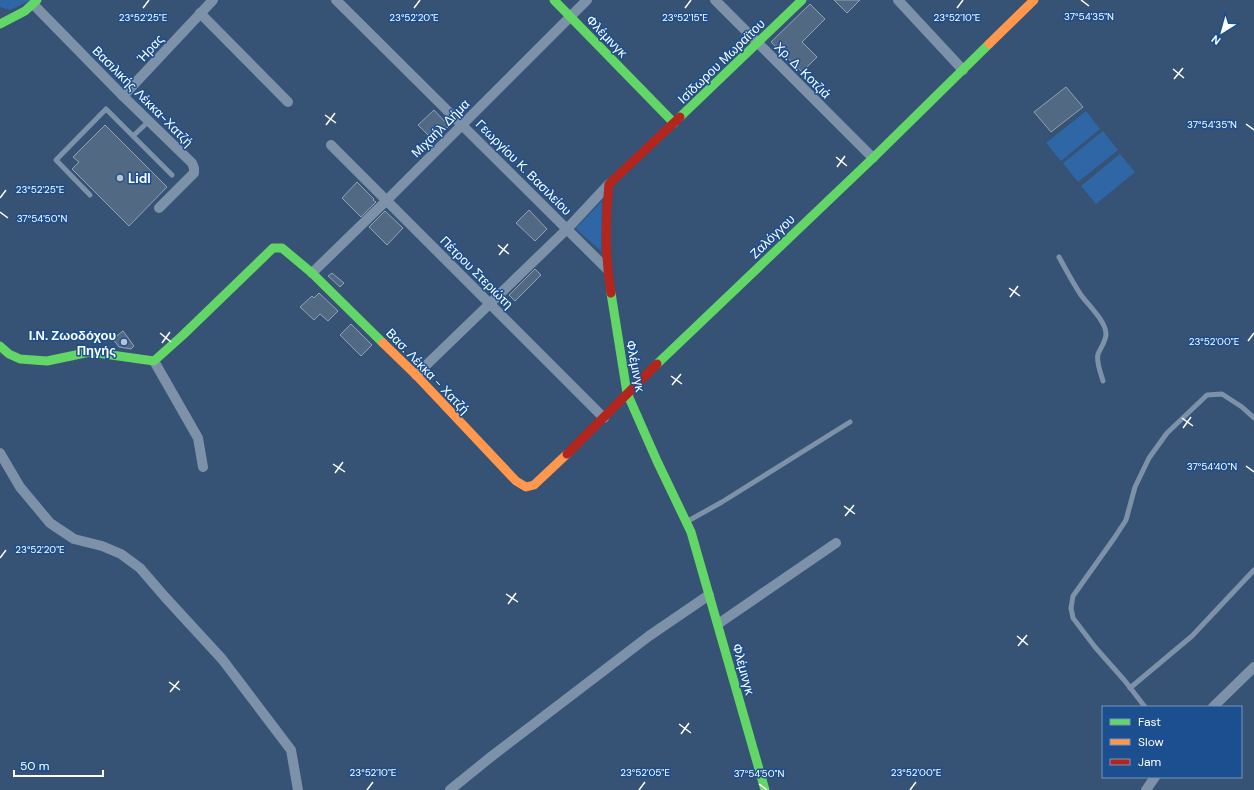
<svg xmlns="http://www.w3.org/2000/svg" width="1254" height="790" font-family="'DM Sans',sans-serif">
  <rect width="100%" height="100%" fill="#365274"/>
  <g fill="#2f66a5">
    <polygon points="0,0 31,0 10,10 0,7"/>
    <polygon points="1086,111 1100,129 1061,161 1046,143"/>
    <polygon points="1103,131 1118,150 1078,182 1063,163"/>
    <polygon points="1120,154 1135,172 1096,204 1081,186"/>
    <polygon points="602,201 601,251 577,230 576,228"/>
  </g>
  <g fill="#526984" stroke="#92a2b6">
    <polygon points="834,0 860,0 847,13"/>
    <polygon points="810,4 825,19 802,42 817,57 802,72 771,42"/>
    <polygon points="1066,87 1083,107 1051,132 1034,112"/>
    <polygon points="434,110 449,126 434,141 418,125"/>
    <polygon points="105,125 167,187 129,226 72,169 79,162 73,157"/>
    <polygon points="357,182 374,199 373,200 376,202 361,217 342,198"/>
    <polygon points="529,210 547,229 535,241 516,223"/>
    <polygon points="385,211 403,228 387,245 369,227"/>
    <polygon points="535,269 541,275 515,301 509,295"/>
    <polygon points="332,273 344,283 340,287 328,276"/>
    <polygon points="319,293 338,311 328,321 320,314 314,320 300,307 312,296 314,298"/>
    <polygon points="351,324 372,345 361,356 340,335"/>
    <polygon points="123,331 134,346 131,349 119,347 113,339"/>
  </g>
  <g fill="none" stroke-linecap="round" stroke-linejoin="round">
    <g stroke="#7d92a8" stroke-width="5">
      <polyline points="133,136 172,175"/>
      <polyline points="90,195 56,160 106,109 133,136 149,121"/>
      <path d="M1059,257C1066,270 1073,283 1081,295C1088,305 1106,321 1106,334C1106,341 1101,347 1098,354C1096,363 1101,373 1103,381"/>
      <polyline points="688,521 722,502 850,422"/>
      <polyline points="1130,688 1192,636 1254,570"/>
      <polyline points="1145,707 1125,681 1095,647 1073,618 1071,608 1073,596 1115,537 1126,520 1135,487 1149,458 1167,433 1207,395 1222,394 1242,407 1254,418"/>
    </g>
    <g stroke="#7d92a8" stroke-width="10">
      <polyline points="336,0 607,269"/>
      <polyline points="715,0 873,158"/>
      <polyline points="898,0 963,70"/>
      <polyline points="34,5 123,96 192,163 194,168 194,173 159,208"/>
      <polyline points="200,13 288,102"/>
      <polyline points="123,96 213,0"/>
      <polyline points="331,145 604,418"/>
      <polyline points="312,273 387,200 587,0"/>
      <polyline points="154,361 198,438 203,467"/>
      <polyline points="416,375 567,229 609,184"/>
      <polyline points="0,453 20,487 50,523 74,539 102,546 121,554 140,568 165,597 222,659 291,750 298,790"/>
      <polyline points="718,624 836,543"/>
      <polyline points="1213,707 1254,667"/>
      <polyline points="450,790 492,756 649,636 709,595"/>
      <polyline points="1146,790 1155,777"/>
    </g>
    <g stroke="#63d668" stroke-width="9">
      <polyline points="554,0 674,123"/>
      <polyline points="0,24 25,11 37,0"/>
      <polyline points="680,117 802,0"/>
      <polyline points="611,293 627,393 657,461 691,532 765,790"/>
      <polyline points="0,346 9,354 20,359 47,361 90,352 154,361 183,335 273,248 282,248 312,273 383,343"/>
      <polyline points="657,364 873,158 989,44"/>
    </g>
    <g stroke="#ff974d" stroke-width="9">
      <polyline points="989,44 1034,0"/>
      <polyline points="383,343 416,375 516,481 526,487 534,485 567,454"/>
    </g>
    <g stroke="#b3261e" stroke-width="9">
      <path d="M611,293C605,257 605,221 609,184L680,117"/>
      <polyline points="567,454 657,364"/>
    </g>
  </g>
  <path fill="none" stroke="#fff" stroke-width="1.5" d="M1081,0L1089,6M143,8L149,0M414,8L420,0M685,8L691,0M957,8L963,0M1173,69L1184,78M1174,79L1183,68M325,115L336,123M1246,124L1254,130M326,125L335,113M836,157L847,166M837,167L845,156M0,198L6,190M0,212L8,218M498,245L509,254M499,255L508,244M1009,288L1020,296M1010,297L1018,286M160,333L171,342M1248,341L1254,333M162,343L170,332M671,376L682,384M672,385L681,374M1182,418L1193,426M1183,428L1191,417M333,464L345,472M1246,466L1254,472M335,473L343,462M844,506L855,514M845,516L854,505M0,558L6,550M506,594L518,602M508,604L516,593M1017,636L1028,645M1018,646L1027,635M169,682L180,690M170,692L179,681M679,724L691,733M681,734L689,723M759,784L767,790M367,790L373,782M639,790L645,782M910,790L916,782"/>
  <g fill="#b9c2ce" stroke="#1b4f8f" stroke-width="1.5">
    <circle cx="120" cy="178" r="4"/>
    <circle cx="124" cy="342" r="4"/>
  </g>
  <g text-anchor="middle" stroke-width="3" stroke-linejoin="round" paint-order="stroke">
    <g font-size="13" fill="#fff" stroke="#1b4f8f">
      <text transform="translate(607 36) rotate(46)" y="5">Φλέμινγκ</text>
      <text transform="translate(150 48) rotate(-47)" y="5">Ήρας</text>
      <text transform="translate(721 61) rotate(-44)" y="5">Ισίδωρου Μωραϊτου</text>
      <text transform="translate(803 70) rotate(45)" y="5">Χρ. Δ. Κοτζιά</text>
      <text transform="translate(143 96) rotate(45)" y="5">Βασιλικής Λέκκα-Χατζή</text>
      <text transform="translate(440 128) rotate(-45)" y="5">Μιχαήλ Δήμα</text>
      <text transform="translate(524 167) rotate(45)" y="5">Γεωργίου Κ. Βασιλείου</text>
      <text transform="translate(772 236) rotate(-44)" y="5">Ζαλόγγου</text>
      <text transform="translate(477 272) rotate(45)" y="5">Πέτρου Στεριώτη</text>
      <text transform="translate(636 366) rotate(79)" y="5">Φλέμινγκ</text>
      <text transform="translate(428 371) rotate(46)" y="5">Βασ. Λέκκα - Χατζή</text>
      <text transform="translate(744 669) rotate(75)" y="5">Φλέμινγκ</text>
    </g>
    <g font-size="13" font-weight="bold" fill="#fff" stroke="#1b4f8f" text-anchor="start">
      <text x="128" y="183">Lidl</text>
      <text x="116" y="340" text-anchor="end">Ι.Ν. Ζωοδόχου<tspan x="116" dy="15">Πηγής</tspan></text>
    </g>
  </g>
  <g font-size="10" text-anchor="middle" fill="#fff" stroke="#1b4f8f" stroke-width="3" stroke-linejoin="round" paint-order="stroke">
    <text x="1089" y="20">37°54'35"N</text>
    <text x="143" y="21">23°52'25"E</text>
    <text x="414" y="21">23°52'20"E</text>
    <text x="685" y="21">23°52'15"E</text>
    <text x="957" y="21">23°52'10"E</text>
    <text x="1212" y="128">37°54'35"N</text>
    <text x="40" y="193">23°52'25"E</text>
    <text x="42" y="222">37°54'50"N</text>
    <text x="1214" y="345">23°52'00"E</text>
    <text x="1212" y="470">37°54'40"N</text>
    <text x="40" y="553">23°52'20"E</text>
    <text x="373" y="776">23°52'10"E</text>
    <text x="645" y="776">23°52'05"E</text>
    <text x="916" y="776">23°52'00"E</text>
    <text x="759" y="777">37°54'50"N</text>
  </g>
  <rect x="1102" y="706" width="140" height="72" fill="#1b4f8f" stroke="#7695bc"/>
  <rect x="1110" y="719" width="20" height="6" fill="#63d668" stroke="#7695bc"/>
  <text x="1138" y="726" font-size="12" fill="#ffffff">Fast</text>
  <rect x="1110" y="739" width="20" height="6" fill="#ff974d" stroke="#7695bc"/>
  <text x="1138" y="746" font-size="12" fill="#ffffff">Slow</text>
  <rect x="1110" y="759" width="20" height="6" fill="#b3261e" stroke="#7695bc"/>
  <text x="1138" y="766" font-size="12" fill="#ffffff">Jam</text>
  <g transform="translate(1222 32) rotate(217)" stroke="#1b4f8f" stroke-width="3" paint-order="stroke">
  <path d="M0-3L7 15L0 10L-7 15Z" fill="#ffffff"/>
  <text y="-6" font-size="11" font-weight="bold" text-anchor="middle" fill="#ffffff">N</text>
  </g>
  <path d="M14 770v6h89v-6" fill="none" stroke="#ffffff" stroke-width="2"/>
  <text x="20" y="770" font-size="12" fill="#ffffff" stroke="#1b4f8f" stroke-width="3" paint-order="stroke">50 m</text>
</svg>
